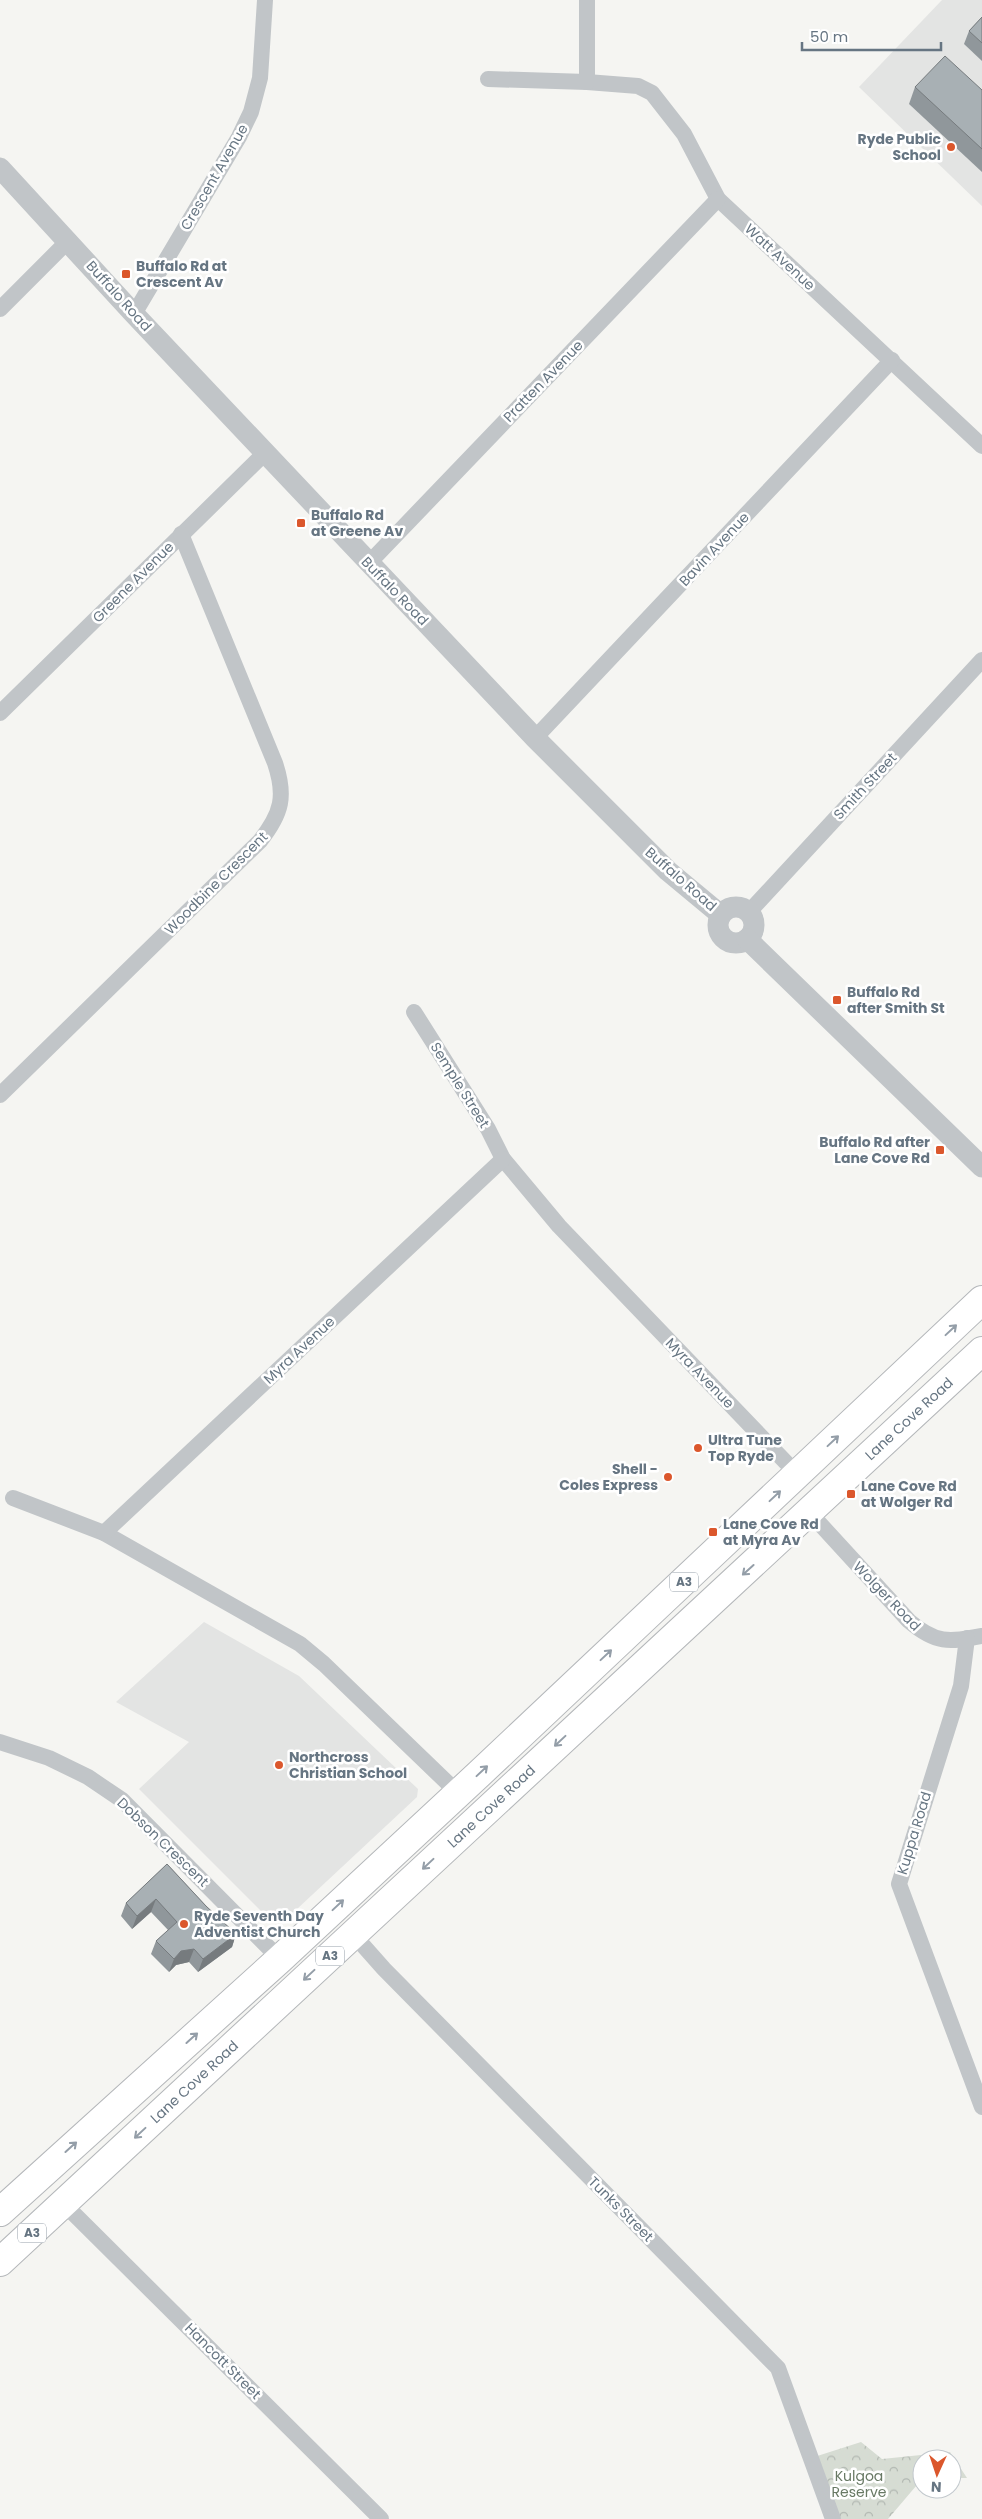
<svg xmlns="http://www.w3.org/2000/svg" width="982" height="2519" font-family="Poppins,sans-serif">
  <defs>
    <pattern id="forest-crowns" width="20" height="18" patternUnits="userSpaceOnUse" patternTransform="scale(1.25)"><rect width="20" height="18" fill="#d6dcd3"/><path d="M2 6a3 3 0 1 1 6 0M12 15a3 3 0 1 1 6 0" fill="none" stroke="#b1b7b1"/></pattern>
  </defs>
  <rect width="100%" height="100%" fill="#f5f5f2"/>
  <g fill="#e3e4e3">
    <polygon points="942,0 982,0 982,206 859,87"/>
    <polygon points="204,1622 299,1676 418,1789 417,1797 282,1923 273,1923 139,1789 189,1742 116,1702"/>
  </g>
  <polygon fill="url(#forest-crowns)" points="861,2442 882,2459 950,2452 967,2478 952,2478 952,2459 922,2459 922,2479 888,2519 833,2519 811,2458"/>
  <g fill="none" stroke-linecap="round" stroke-linejoin="round">
    <defs>
      <g id="trunk">
        <polyline points="0,2212 280,1959 479,1774 982,1300"/>
        <path id="s1" d="M0,2262L982,1351"/>
      </g>
    </defs>
    <use href="#trunk" stroke="#b4b7ba" stroke-width="30"/>
    <g stroke="#c1c5c8" stroke-width="16">
      <polyline points="488,79 587,82 638,86 652,93 684,134 718,199 982,446"/>
      <polyline points="587,82 587,0"/>
      <polyline points="0,309 69,240"/>
      <polyline points="134,314 239,137 251,112 260,78 265,0"/>
      <polyline points="369,563 718,199"/>
      <polyline points="0,713 266,452"/>
      <polyline points="535,738 892,360"/>
      <polyline points="749,912 982,660"/>
      <polyline points="414,1012 488,1129 503,1159 559,1226 798,1475"/>
      <path d="M0,1095L260,841C282,813 286,796 275,763L181,534"/>
      <polyline points="13,1498 104,1533 300,1644 324,1664 458,1793"/>
      <path d="M810,1513L909,1621C936,1644 948,1642 982,1636"/>
      <polyline points="104,1533 503,1159"/>
      <polyline points="967,1638 961,1686 899,1884 982,2107"/>
      <polyline points="0,1742 49,1758 88,1777 122,1800 280,1959"/>
      <polyline points="353,1934 384,1969 778,2368 833,2519"/>
      <polyline points="64,2204 381,2519"/>
    </g>
    <g stroke="#c1c5c8" stroke-width="21">
      <polyline points="0,168 134,314 535,738 668,871 721,915"/>
      <circle cx="736" cy="925" r="18"/>
      <polyline points="747,939 982,1167"/>
    </g>
    <use href="#trunk" stroke="#fff" stroke-width="28"/>
  </g>
  <g fill="#90979b">
    <polygon points="982,17 982,61 964,44 969,31"/>
    <polygon points="915,87 982,90 982,172 909,104"/>
    <polygon points="167,1864 206,1906 236,1934 232,1947 198,1972 189,1962 176,1965 169,1972 151,1954 156,1941 168,1930 151,1912 132,1929 121,1916 126,1903"/>
  </g>
  <g fill="#767b7e">
    <polygon points="156,1899 151,1912 132,1929 137,1916"/>
    <polygon points="236,1934 232,1947 198,1972 203,1959"/>
    <polygon points="194,1949 189,1962 176,1965 169,1972 174,1959 181,1951"/>
  </g>
  <g fill="#a8b0b4" stroke="#767b7e">
    <polygon points="982,17 982,43 969,31"/>
    <polygon points="945,56 982,90 982,149 915,87"/>
    <polygon points="167,1864 206,1906 236,1934 203,1959 194,1949 181,1951 174,1959 156,1941 177,1922 156,1899 137,1916 126,1903"/>
  </g>
  <defs><path id="oneway-shaft" d="M-6 0H5M1.5-3L5.5 0L1.5 3" fill="none" stroke-width="1.6" stroke-linecap="round" stroke-linejoin="round" transform="scale(1.25)"/></defs>
  <g stroke="#949ea8">
    <use href="#oneway-shaft" transform="translate(951 1330) rotate(-43)"/>
    <use href="#oneway-shaft" transform="translate(833 1441) rotate(-43)"/>
    <use href="#oneway-shaft" transform="translate(775 1496) rotate(-43)"/>
    <use href="#oneway-shaft" transform="translate(748 1570) rotate(138)"/>
    <use href="#oneway-shaft" transform="translate(606 1655) rotate(-43)"/>
    <use href="#oneway-shaft" transform="translate(560 1741) rotate(137)"/>
    <use href="#oneway-shaft" transform="translate(482 1771) rotate(-43)"/>
    <use href="#oneway-shaft" transform="translate(428 1864) rotate(137)"/>
    <use href="#oneway-shaft" transform="translate(338 1905) rotate(-43)"/>
    <use href="#oneway-shaft" transform="translate(309 1975) rotate(137)"/>
    <use href="#oneway-shaft" transform="translate(192 2038) rotate(-42)"/>
    <use href="#oneway-shaft" transform="translate(140 2133) rotate(137)"/>
    <use href="#oneway-shaft" transform="translate(71 2147) rotate(-42)"/>
  </g>
  <g fill="#db572c" stroke="#fff" stroke-width="2">
    <circle cx="951" cy="147" r="5"/>
    <rect x="121" y="269" width="10" height="10" rx="2.5"/>
    <rect x="296" y="518" width="10" height="10" rx="2.5"/>
    <rect x="832" y="995" width="10" height="10" rx="2.5"/>
    <rect x="935" y="1145" width="10" height="10" rx="2.5"/>
    <circle cx="698" cy="1448" r="5"/>
    <circle cx="668" cy="1477" r="5"/>
    <rect x="846" y="1489" width="10" height="10" rx="2.5"/>
    <rect x="708" y="1527" width="10" height="10" rx="2.5"/>
    <circle cx="279" cy="1765" r="5"/>
    <circle cx="184" cy="1924" r="5"/>
  </g>
  <g text-anchor="middle" stroke-width="5" stroke-linejoin="round" paint-order="stroke">
    <g fill="#fff" stroke="#949ea8" stroke-width="1">
      <rect x="670" y="1572.5" width="28" height="19" rx="4"/>
      <rect x="316" y="1946.5" width="28" height="19" rx="4"/>
      <rect x="18" y="2223.5" width="28" height="19" rx="4"/>
    </g>
    <g font-size="12" font-weight="bold" fill="#667582">
      <text x="684" y="1586">A3</text>
      <text x="330" y="1960">A3</text>
      <text x="32" y="2237">A3</text>
    </g>
    <g font-size="14" font-weight="bold" fill="#667582" stroke="#fff" text-anchor="start">
      <text x="941" y="144" text-anchor="end">Ryde Public<tspan x="941" dy="16">School</tspan></text>
      <text x="136" y="271">Buffalo Rd at<tspan x="136" dy="16">Crescent Av</tspan></text>
      <text x="311" y="520">Buffalo Rd<tspan x="311" dy="16">at Greene Av</tspan></text>
      <text x="847" y="997">Buffalo Rd<tspan x="847" dy="16">after Smith St</tspan></text>
      <text x="930" y="1147" text-anchor="end">Buffalo Rd after<tspan x="930" dy="16">Lane Cove Rd</tspan></text>
      <text x="708" y="1445">Ultra Tune<tspan x="708" dy="16">Top Ryde</tspan></text>
      <text x="658" y="1474" text-anchor="end">Shell -<tspan x="658" dy="16">Coles Express</tspan></text>
      <text x="861" y="1491">Lane Cove Rd<tspan x="861" dy="16">at Wolger Rd</tspan></text>
      <text x="723" y="1529">Lane Cove Rd<tspan x="723" dy="16">at Myra Av</tspan></text>
      <text x="289" y="1762">Northcross<tspan x="289" dy="16">Christian School</tspan></text>
      <text x="194" y="1921">Ryde Seventh Day<tspan x="194" dy="16">Adventist Church</tspan></text>
    </g>
    <g font-size="14" fill="#667582" stroke="#fff">
      <text transform="translate(214 177) rotate(-60)" y="5">Crescent Avenue</text>
      <text transform="translate(780 257) rotate(43)" y="5">Watt Avenue</text>
      <text transform="translate(119 296) rotate(48)" y="5">Buffalo Road</text>
      <text transform="translate(543 381) rotate(-46)" y="5">Pratten Avenue</text>
      <text transform="translate(714 549) rotate(-47)" y="5">Bavin Avenue</text>
      <text transform="translate(133 582) rotate(-45)" y="5">Greene Avenue</text>
      <text transform="translate(395 591) rotate(46)" y="5">Buffalo Road</text>
      <text transform="translate(865 786) rotate(-47)" y="5">Smith Street</text>
      <text transform="translate(681 879) rotate(41)" y="5">Buffalo Road</text>
      <text transform="translate(216 883) rotate(-45)" y="5">Woodbine Crescent</text>
      <text transform="translate(460 1085) rotate(58)" y="5">Semple Street</text>
      <text transform="translate(299 1350) rotate(-43)" y="5">Myra Avenue</text>
      <text transform="translate(700 1373) rotate(46)" y="5">Myra Avenue</text>
      <text dy="5" stroke="none"><textPath href="#s1" startOffset="1240">Lane Cove Road</textPath></text>
      <text transform="translate(887 1596) rotate(46)" y="5">Wolger Road</text>
      <text dy="5" stroke="none"><textPath href="#s1" startOffset="670">Lane Cove Road</textPath></text>
      <text transform="translate(914 1833) rotate(-73)" y="5">Kuppa Road</text>
      <text transform="translate(163 1842) rotate(44)" y="5">Dobson Crescent</text>
      <text dy="5" stroke="none"><textPath href="#s1" startOffset="265">Lane Cove Road</textPath></text>
      <text transform="translate(621 2209) rotate(45)" y="5">Tunks Street</text>
      <text transform="translate(223 2361) rotate(45)" y="5">Hancott Street</text>
    </g>
    <g font-size="14" fill="#687964" stroke="#fff">
      <text x="859" y="2481">Kulgoa<tspan x="859" dy="16">Reserve</tspan></text>
    </g>
  </g>
  <g transform="translate(937 2474) rotate(183)"><circle r="24" fill="#ffffff" stroke="#c2c8cd"/>
  <path d="M0-4L9 19L0 12L-9 19Z" fill="#db572c"/>
  <text y="-8" font-size="14" font-weight="bold" text-anchor="middle" fill="#667582">N</text>
  </g>
  <path d="M802 42v8h139v-8" fill="none" stroke="#667582" stroke-width="2.5"/>
  <text x="810" y="42" font-size="15" fill="#667582" stroke="#ffffff" stroke-width="4" paint-order="stroke">50 m</text>
</svg>
